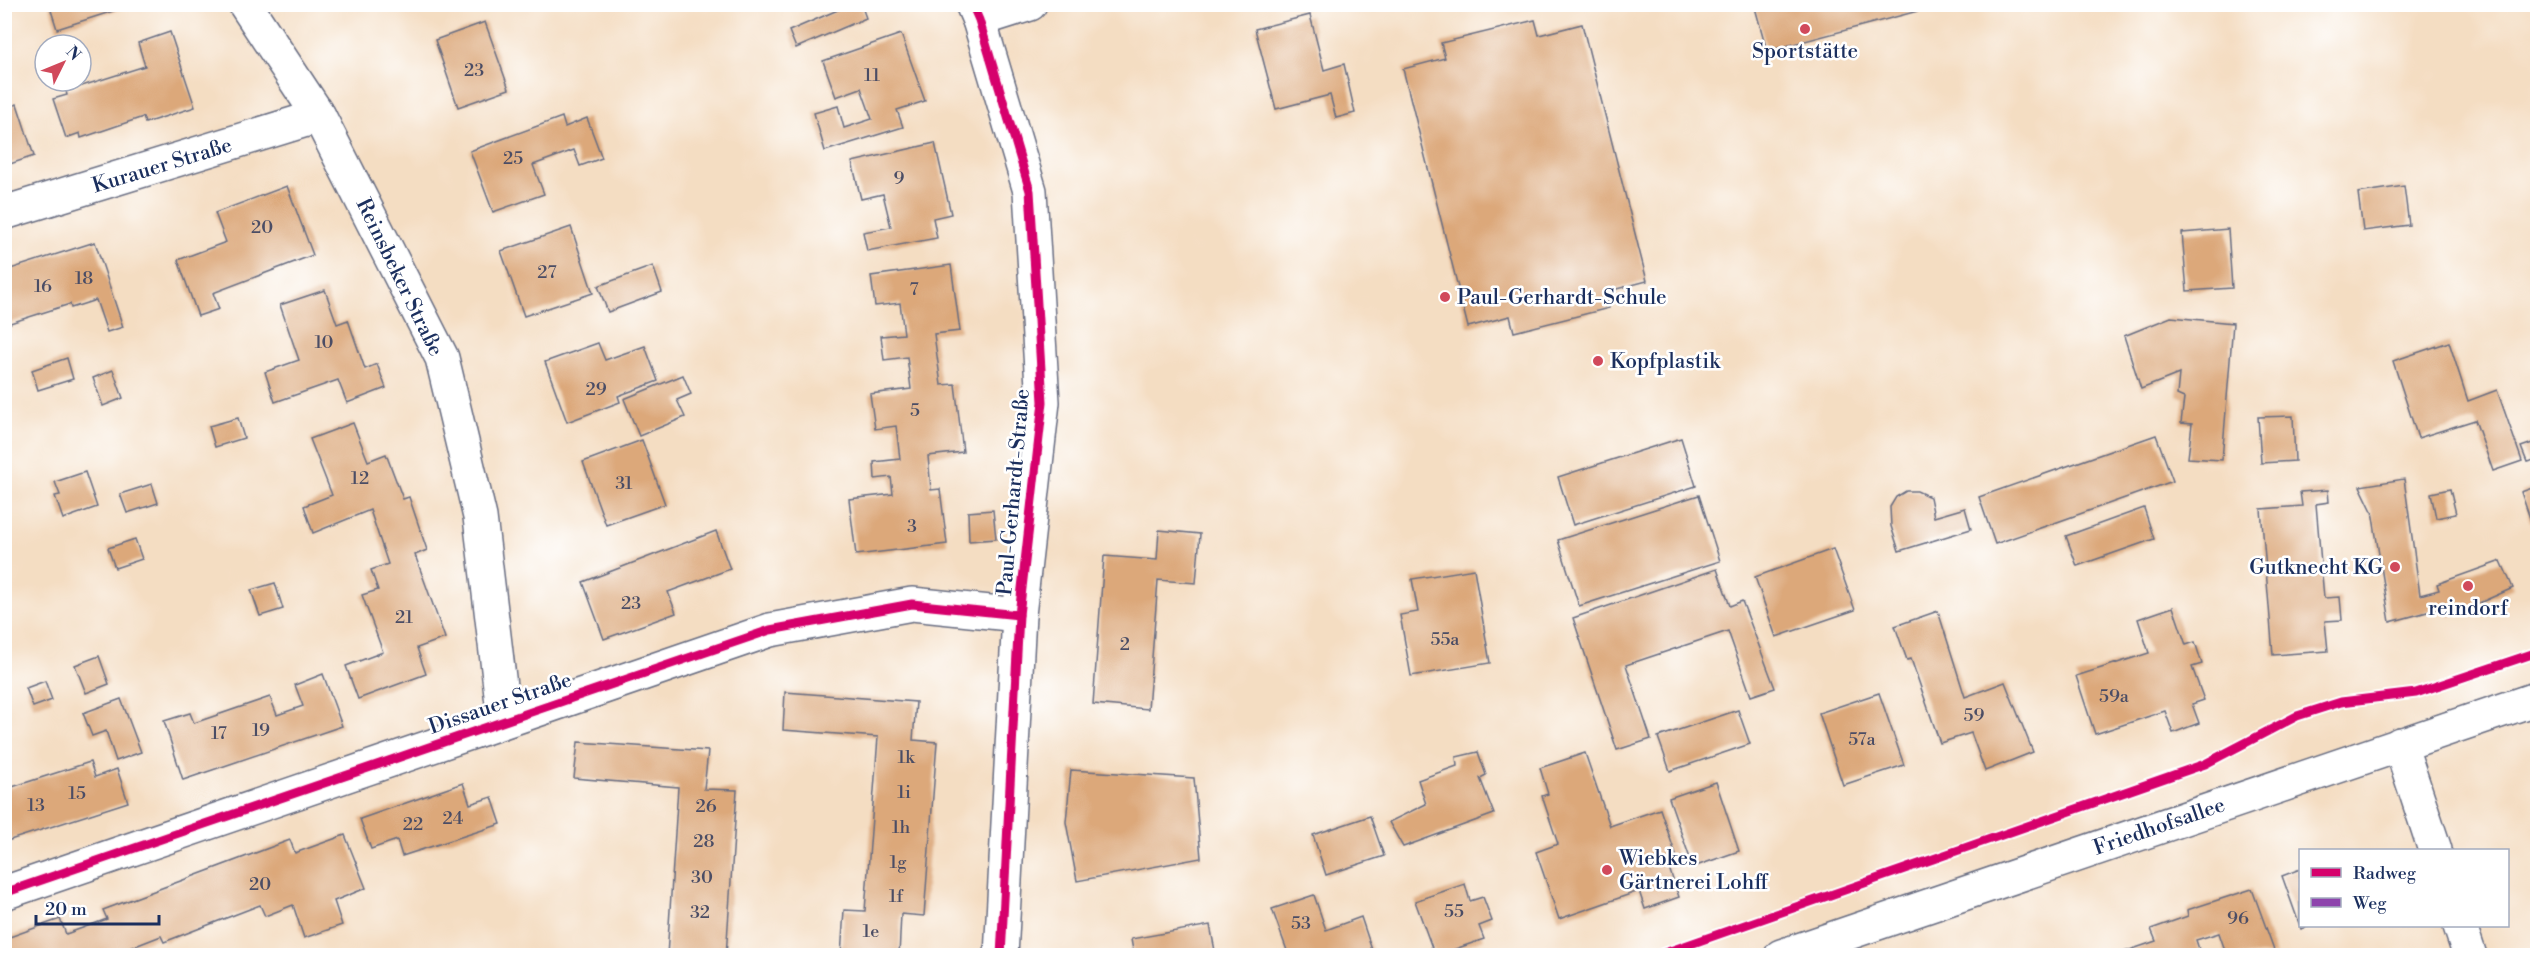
<svg xmlns="http://www.w3.org/2000/svg" width="2542" height="960" font-family="'Libre Bodoni',serif">
  <rect width="100%" height="100%" fill="#fff"/>
  <filter id="ink" filterUnits="userSpaceOnUse"><feTurbulence type="fractalNoise" baseFrequency=".0167" numOctaves="2"/><feDisplacementMap in="SourceGraphic" scale="12" xChannelSelector="R" yChannelSelector="G"/><feConvolveMatrix kernelMatrix="1 2 1 2 8 2 1 2 1" color-interpolation-filters="sRGB"/></filter>
  <filter id="wash" filterUnits="userSpaceOnUse"><feTurbulence type="fractalNoise" baseFrequency=".008" numOctaves="4" result="noise"/><feDisplacementMap in="SourceGraphic" scale="24" xChannelSelector="R" yChannelSelector="G"/><feGaussianBlur stdDeviation="1.35" result="paint"/><feColorMatrix in="noise" values="0 0 0 0 0 0 0 0 0 0 0 0 0 0 0 0 0 1.4 0 .05"/><feComposite in="paint" operator="in"/></filter>
  <g filter="url(#wash)">
    <rect width="100%" height="100%" fill="#f4ddc2"/>
    <g id="blocks">
      <g fill="#dca87a">
        <polygon points="49,4 132,4 132,5 57,29"/>
        <polygon points="838,4 861,4 866,18 796,48 789,31 840,9"/>
        <polygon points="1754,4 1932,4 1933,7 1767,51"/>
        <polygon points="1310,15 1324,70 1344,64 1355,113 1336,118 1330,95 1276,109 1255,29"/>
        <polygon points="1535,20 1539,35 1582,24 1647,281 1605,292 1609,308 1514,332 1510,316 1468,327 1403,69 1445,58 1441,43"/>
        <polygon points="485,22 509,89 458,107 435,40"/>
        <polygon points="170,32 195,107 145,123 143,117 81,138 80,133 66,138 53,99 67,95 66,91 145,66 138,43"/>
        <polygon points="901,34 925,101 897,110 903,127 825,151 814,113 838,106 844,128 872,119 861,88 836,97 823,61"/>
        <polygon points="17,104 34,156 4,166 4,109"/>
        <polygon points="562,117 565,127 587,118 602,158 580,166 574,150 533,165 544,194 493,212 470,151"/>
        <polygon points="935,143 951,214 933,218 937,238 867,251 863,232 891,227 883,194 861,199 852,162"/>
        <polygon points="287,186 313,255 213,293 219,309 198,316 178,260 226,242 215,213"/>
        <polygon points="2404,186 2409,225 2363,231 2358,193"/>
        <polygon points="571,227 593,293 524,316 501,251"/>
        <polygon points="2228,229 2232,288 2187,291 2182,233"/>
        <polygon points="95,242 123,327 107,332 96,300 71,308 70,304 4,325 4,271"/>
        <polygon points="951,265 960,331 934,334 941,385 955,384 963,452 928,456 931,490 940,489 947,544 856,555 849,499 893,494 891,477 875,479 874,462 900,459 896,426 875,429 870,394 911,389 907,357 884,360 881,336 904,334 900,303 875,306 871,276"/>
        <polygon points="653,266 662,292 608,312 598,286"/>
        <polygon points="325,290 337,324 348,320 365,369 377,364 386,388 347,403 338,380 275,402 265,372 299,360 280,305"/>
        <polygon points="2171,317 2233,323 2222,460 2188,458 2192,424 2181,423 2184,398 2177,395 2179,374 2141,389 2124,336"/>
        <polygon points="2449,342 2468,401 2497,390 2522,461 2493,471 2475,420 2418,438 2393,361"/>
        <polygon points="598,343 605,360 645,346 658,381 618,396 620,402 567,422 545,362"/>
        <polygon points="67,358 73,379 38,390 32,370"/>
        <polygon points="113,370 123,398 103,406 93,378"/>
        <polygon points="683,375 691,394 677,400 685,417 639,436 624,399"/>
        <polygon points="2293,416 2295,461 2261,463 2258,417"/>
        <polygon points="238,418 244,438 215,447 209,426"/>
        <polygon points="353,423 368,461 386,454 403,499 409,497 427,550 415,555 445,638 417,648 426,674 358,699 346,666 383,652 362,595 378,590 371,570 388,564 370,510 313,533 304,506 332,495 310,439"/>
        <polygon points="2156,435 2173,481 1995,544 1979,497"/>
        <polygon points="1681,438 1696,486 1573,525 1558,477"/>
        <polygon points="642,440 665,504 606,525 583,462"/>
        <polygon points="2538,441 2538,459 2527,462 2521,447"/>
        <polygon points="85,472 97,507 63,519 55,496 60,495 55,482"/>
        <polygon points="2404,479 2420,595 2439,590 2437,584 2501,561 2513,588 2450,616 2446,607 2390,622 2372,511 2360,486"/>
        <polygon points="152,484 158,503 127,513 120,494"/>
        <polygon points="2538,486 2538,539 2537,539 2521,492"/>
        <polygon points="2450,489 2456,514 2436,518 2431,493"/>
        <polygon points="2328,490 2329,502 2316,504 2324,598 2340,597 2342,620 2325,621 2328,651 2273,655 2261,509 2302,506 2300,492"/>
        <polygon points="1906,491 1917,491 1930,497 1934,517 1965,508 1971,529 1899,551 1891,526 1890,507 1896,497"/>
        <polygon points="1699,495 1720,561 1579,606 1558,540"/>
        <polygon points="2144,508 2154,539 2077,566 2066,536"/>
        <polygon points="993,510 996,539 969,541 968,512"/>
        <polygon points="1159,530 1200,534 1196,583 1158,580 1148,709 1093,704 1104,556 1157,560"/>
        <polygon points="716,531 730,569 668,592 676,613 604,639 583,582"/>
        <polygon points="135,539 142,559 115,568 108,548"/>
        <polygon points="1833,549 1855,610 1776,637 1755,577"/>
        <polygon points="1474,569 1490,663 1411,676 1400,615 1418,612 1412,579"/>
        <polygon points="1717,569 1730,606 1742,601 1775,688 1751,696 1728,631 1626,665 1651,739 1617,750 1573,618"/>
        <polygon points="275,583 283,609 260,616 251,590"/>
        <polygon points="2173,607 2186,645 2195,642 2202,664 2192,667 2204,700 2192,704 2199,723 2173,733 2165,711 2095,734 2076,676 2149,653 2138,619"/>
        <polygon points="1938,611 1965,697 2005,682 2033,752 1985,771 1971,733 1940,743 1911,659 1907,660 1895,626"/>
        <polygon points="99,656 109,684 86,693 75,665"/>
        <polygon points="323,674 342,726 183,780 164,721 190,713 194,723 270,697 277,715 303,706 295,685"/>
        <polygon points="45,681 52,700 33,707 26,688"/>
        <polygon points="785,692 916,702 913,740 937,742 924,916 901,914 899,956 841,956 844,910 865,911 878,737 783,730"/>
        <polygon points="1879,693 1904,765 1843,785 1819,713"/>
        <polygon points="121,699 141,752 116,761 106,731 92,736 83,713"/>
        <polygon points="1738,710 1750,744 1670,771 1658,737"/>
        <polygon points="578,742 708,751 704,789 737,790 726,956 667,956 678,787 574,778"/>
        <polygon points="1478,752 1486,775 1480,778 1494,814 1403,847 1389,822 1426,804 1418,780 1457,766 1456,757"/>
        <polygon points="1585,753 1610,826 1660,809 1679,864 1669,868 1679,897 1645,909 1639,891 1559,919 1536,852 1558,844 1542,796 1548,794 1540,768"/>
        <polygon points="90,762 95,777 117,769 128,802 4,842 4,775 9,788"/>
        <polygon points="1071,770 1194,778 1201,858 1077,881 1066,822"/>
        <polygon points="1716,782 1739,851 1693,867 1669,798"/>
        <polygon points="463,783 470,804 492,797 501,824 402,856 397,840 371,849 360,819"/>
        <polygon points="1370,816 1384,856 1326,875 1313,835"/>
        <polygon points="345,835 366,888 334,901 342,925 304,938 293,905 265,916 260,905 164,942 161,936 120,952 121,956 4,956 4,939 60,919 66,934 107,919 103,910 290,840 295,853"/>
        <polygon points="2300,869 2300,926 2310,926 2301,929 2282,876"/>
        <polygon points="1465,884 1470,901 1483,897 1492,921 1479,926 1484,939 1435,956 1415,901"/>
        <polygon points="2252,889 2276,955 2227,956 2219,933 2196,940 2201,955 2199,956 2112,956 2156,941 2151,929 2188,916 2187,910"/>
        <polygon points="1314,895 1326,930 1361,917 1374,956 1289,956 1272,909"/>
        <polygon points="1210,925 1216,956 1134,956 1131,939"/>
      </g>
    </g>
  </g>
  <g filter="url(#ink)">
    <use href="#blocks" fill-opacity="0" stroke="#676c81" stroke-width="1.5"/>
    <g fill="none" stroke-linecap="round" stroke-linejoin="round">
      <defs>
        <g id="minor">
          <polyline points="245,4 319,116 442,358 480,517 504,720"/>
          <polyline points="972,4 979,20 1030,191 1043,402 1019,615 1001,956"/>
          <polyline points="979,20 1030,4"/>
          <polyline points="4,213 319,116"/>
          <polyline points="2400,744 2435,850"/>
          <polyline points="4,893 770,630 912,604 1019,615"/>
          <polyline points="2460,926 2470,956"/>
        </g>
        <polyline id="tertiary" points="1781,956 2538,698"/>
      </defs>
      <use href="#minor" stroke="#676c81" stroke-width="36"/>
      <use href="#tertiary" stroke="#676c81" stroke-width="36"/>
      <use href="#minor" stroke="#fff" stroke-width="33"/>
      <use href="#tertiary" stroke="#fff" stroke-width="33"/>
      <polyline stroke="#8e44ad" stroke-width="8" stroke-dasharray="15 8" stroke-linecap="butt" points="1028,6 1032,4"/>
      <defs>
        <g id="cycleway">
          <polyline points="972,4 979,20 1030,191 1043,402 1019,615 1001,956"/>
          <polyline points="4,893 770,630 912,604 1019,615"/>
          <polyline points="1656,956 2205,764 2297,716 2341,702 2416,693 2538,652"/>
        </g>
      </defs>
      <use href="#cycleway" stroke="#fff" stroke-width="13"/>
      <use href="#cycleway" stroke="#d6006c" stroke-width="9"/>
    </g>
  </g>
  <g fill="#d1495b" stroke="#fff" stroke-width="2">
    <circle cx="1805" cy="29" r="6"/>
    <circle cx="1445" cy="297" r="6"/>
    <circle cx="1598" cy="361" r="6"/>
    <circle cx="2395" cy="567" r="6"/>
    <circle cx="2468" cy="586" r="6"/>
    <circle cx="1607" cy="870" r="6"/>
  </g>
  <g text-anchor="middle" stroke-width="5" stroke-linejoin="round" paint-order="stroke">
    <g font-size="18" fill="#4b4d65">
      <text x="474" y="76">23</text>
      <text x="872" y="81">11</text>
      <text x="513" y="164">25</text>
      <text x="899" y="184">9</text>
      <text x="262" y="233">20</text>
      <text x="547" y="278">27</text>
      <text x="84" y="284">18</text>
      <text x="43" y="292">16</text>
      <text x="914" y="295">7</text>
      <text x="324" y="348">10</text>
      <text x="596" y="395">29</text>
      <text x="915" y="416">5</text>
      <text x="360" y="484">12</text>
      <text x="624" y="489">31</text>
      <text x="912" y="532">3</text>
      <text x="631" y="609">23</text>
      <text x="404" y="623">21</text>
      <text x="1445" y="645">55a</text>
      <text x="1125" y="650">2</text>
      <text x="2114" y="702">59a</text>
      <text x="1974" y="721">59</text>
      <text x="261" y="736">19</text>
      <text x="219" y="739">17</text>
      <text x="1862" y="745">57a</text>
      <text x="906" y="763">1k</text>
      <text x="904" y="798">1i</text>
      <text x="77" y="799">15</text>
      <text x="36" y="811">13</text>
      <text x="706" y="812">26</text>
      <text x="453" y="824">24</text>
      <text x="413" y="830">22</text>
      <text x="901" y="833">1h</text>
      <text x="704" y="847">28</text>
      <text x="898" y="868">1g</text>
      <text x="702" y="883">30</text>
      <text x="260" y="890">20</text>
      <text x="896" y="902">1f</text>
      <text x="1454" y="917">55</text>
      <text x="700" y="918">32</text>
      <text x="2238" y="924">96</text>
      <text x="1301" y="929">53</text>
      <text x="871" y="937">1e</text>
    </g>
    <g font-size="21" fill="#1b2f5e" stroke="#fff" text-anchor="start">
      <text x="1805" y="58" text-anchor="middle">Sportstätte</text>
      <text x="1457" y="304">Paul-Gerhardt-Schule</text>
      <text x="1610" y="368">Kopfplastik</text>
      <text x="2383" y="574" text-anchor="end">Gutknecht KG</text>
      <text x="2468" y="615" text-anchor="middle">reindorf</text>
      <text x="1619" y="865">Wiebkes<tspan x="1619" dy="24">Gärtnerei Lohff</tspan></text>
    </g>
    <g font-size="21" fill="#1b2f5e" stroke="#fff">
      <text transform="translate(162 165) rotate(-17)" y="7">Kurauer Straße</text>
      <text transform="translate(400 277) rotate(64)" y="7">Reinsbeker Straße</text>
      <text transform="translate(1013 492) rotate(-85)" y="7">Paul-Gerhardt-Straße</text>
      <text transform="translate(500 703) rotate(-19)" y="7">Dissauer Straße</text>
      <text transform="translate(2159 826) rotate(-19)" y="7">Friedhofsallee</text>
    </g>
  </g>
  <rect width="2542" height="960" fill="none" stroke="#fff" stroke-width="24"/>
  <rect x="2299" y="849" width="210" height="78" fill="#ffffff" stroke="#a4acbf" stroke-width="1.5"/>
  <rect x="2311" y="868" width="30" height="9" fill="#d6006c" stroke="#a4acbf" stroke-width="1.5"/>
  <text x="2353" y="879" font-size="18" fill="#1b2f5e">Radweg</text>
  <rect x="2311" y="898" width="30" height="9" fill="#8e44ad" stroke="#a4acbf" stroke-width="1.5"/>
  <text x="2353" y="909" font-size="18" fill="#1b2f5e">Weg</text>
  <g transform="translate(63 63) rotate(47)"><circle r="28" fill="#ffffff" stroke="#a4acbf" stroke-width="1.5"/>
  <path d="M0-4.5L10 22L0 15L-10 22Z" fill="#d1495b"/>
  <text y="-9" font-size="16" font-weight="bold" text-anchor="middle" fill="#1b2f5e">N</text>
  </g>
  <path d="M36 915v9h123v-9" fill="none" stroke="#1b2f5e" stroke-width="3"/>
  <text x="45" y="915" font-size="18" fill="#1b2f5e" stroke="#ffffff" stroke-width="4.5" paint-order="stroke">20 m</text>
</svg>
